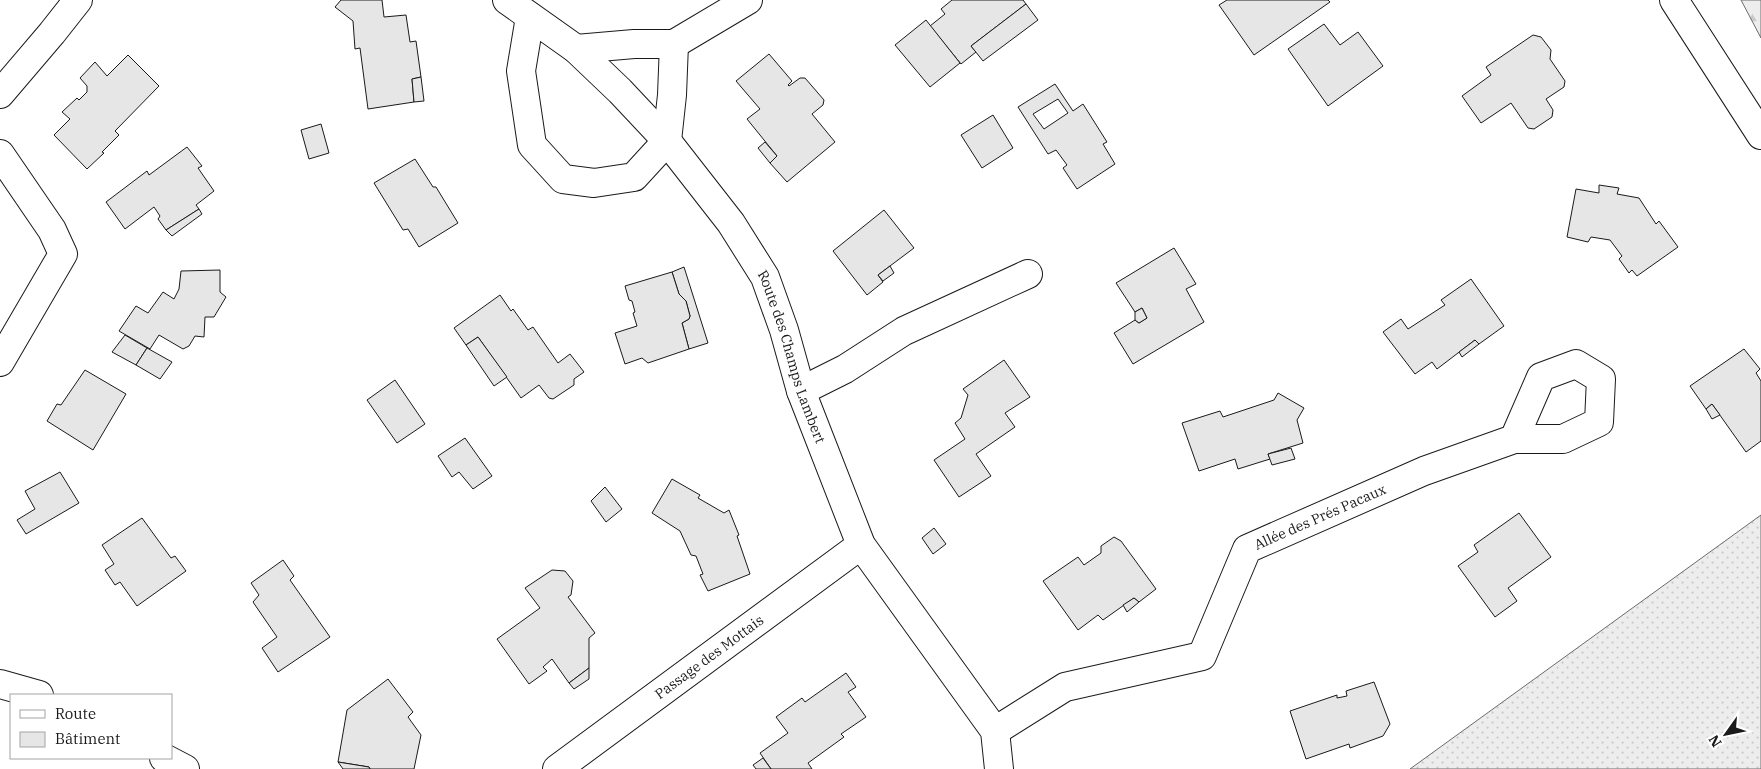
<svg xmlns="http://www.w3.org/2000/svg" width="1761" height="769" font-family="'IBM Plex Serif',serif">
  <defs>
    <pattern id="grass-dots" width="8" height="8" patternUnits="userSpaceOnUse" patternTransform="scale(1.25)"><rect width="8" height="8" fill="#ededed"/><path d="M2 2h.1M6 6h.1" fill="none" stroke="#cbcbcb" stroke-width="1.8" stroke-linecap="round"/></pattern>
    <pattern id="forest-firs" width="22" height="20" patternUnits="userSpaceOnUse" patternTransform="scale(1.25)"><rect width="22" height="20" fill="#ededed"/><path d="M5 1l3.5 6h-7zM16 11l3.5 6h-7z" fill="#cbcbcb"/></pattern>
  </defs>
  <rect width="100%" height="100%" fill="#fff"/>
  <polygon fill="url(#grass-dots)" stroke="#6a6a6a" points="1761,515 1761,769 1410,769"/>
  <polygon fill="url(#forest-firs)" stroke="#6a6a6a" points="1741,0 1761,0 1761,38"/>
  <g fill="#e6e6e6" stroke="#1a1a1a" fill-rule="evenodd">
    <polygon points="341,0 382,0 384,17 406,15 410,42 416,41 421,77 412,79 414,102 368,109 360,48 355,49 353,21 335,7"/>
    <polygon points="952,0 1023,0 1026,4 971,46 976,52 961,64 930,26 945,14 941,9"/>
    <polygon points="1227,0 1328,0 1330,2 1254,55 1219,5"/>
    <polygon points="1026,4 1038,20 983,61 971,46"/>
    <polygon points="926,20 960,63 930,87 895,45"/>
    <polygon points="1324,24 1340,45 1358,32 1383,66 1328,106 1288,49"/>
    <polygon points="1533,35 1541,37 1551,50 1550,59 1565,81 1564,87 1546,99 1553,110 1552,117 1534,129 1528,128 1511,103 1481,123 1462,96 1491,75 1486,67"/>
    <polygon points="769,54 792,81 788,85 789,86 800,78 805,78 824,100 823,105 812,114 835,142 787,182 770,163 777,156 747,119 760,109 736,81"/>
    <polygon points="128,55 159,86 115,131 119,135 102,152 104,153 87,169 54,135 70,119 62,112 77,98 79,100 87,92 87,86 80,78 95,62 107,76"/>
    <polygon points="421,77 424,101 414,102 412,79"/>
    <path d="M1055,84L1073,111L1083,104L1107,142L1103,144L1115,164L1077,189L1063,168L1067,165L1056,150L1048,154L1018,107ZM1058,99L1068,113L1044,129L1033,114Z"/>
    <polygon points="993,115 1013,148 982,168 961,135"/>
    <polygon points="321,124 329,153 309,159 301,130"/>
    <polygon points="765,142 777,156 770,163 758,148"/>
    <polygon points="187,147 202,166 198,168 214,191 196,205 199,209 166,230 158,219 160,216 154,207 125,229 106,202 147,171 149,175"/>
    <polygon points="415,159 433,187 436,187 458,223 419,247 408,229 403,230 374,183"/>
    <polygon points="1599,185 1619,188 1617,194 1639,198 1656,224 1659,221 1678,247 1637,276 1632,270 1629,273 1619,259 1622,256 1610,240 1591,237 1588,242 1567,237 1576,189 1599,193"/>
    <polygon points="199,209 202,214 172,236 166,230"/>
    <polygon points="884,210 914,248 878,275 883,282 867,295 833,251"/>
    <polygon points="1174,248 1196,284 1186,289 1204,322 1133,364 1114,333 1135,320 1139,323 1147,318 1142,308 1135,312 1116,283"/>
    <polygon points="890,266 894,273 883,281 878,275"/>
    <polygon points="684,267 708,343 689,349 682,323 689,319 690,316 686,301 679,294 672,272"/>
    <polygon points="220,270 220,292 226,297 214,317 205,317 204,337 195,336 189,346 183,349 159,335 150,349 119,331 136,306 148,313 163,292 174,299 179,289 181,271"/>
    <polygon points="672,272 679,294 686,301 690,316 689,319 682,323 689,349 648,363 642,358 625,364 615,333 637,326 633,313 635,312 632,301 629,300 625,286"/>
    <polygon points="1471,279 1504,326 1479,344 1475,340 1437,369 1432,362 1415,374 1383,332 1401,319 1408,329 1445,305 1441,300"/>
    <polygon points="500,295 511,311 513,309 528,330 533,327 558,363 570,354 584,372 574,379 574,385 553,399 549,398 539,385 521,398 478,337 466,345 454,328"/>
    <polygon points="1142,308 1147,318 1139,323 1135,320 1135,312"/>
    <polygon points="125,335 147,348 136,365 112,352"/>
    <polygon points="478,337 507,377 494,386 466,345"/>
    <polygon points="1475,340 1479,344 1462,357 1459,352"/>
    <polygon points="147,348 172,362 160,379 136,365"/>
    <polygon points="1744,349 1760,369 1756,373 1761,381 1761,441 1746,452 1712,404 1706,409 1690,386"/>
    <polygon points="1004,360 1030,397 1005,413 1015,427 976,454 991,476 959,497 934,460 965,439 955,423 961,418 968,395 963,389"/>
    <polygon points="85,370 126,394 93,450 47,421 57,404 61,405"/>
    <polygon points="395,380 425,424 397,443 367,400"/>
    <polygon points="1278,393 1304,408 1297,420 1303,443 1268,454 1270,459 1238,469 1235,459 1199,471 1182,423 1220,411 1223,417 1274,400"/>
    <polygon points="1712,404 1720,415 1712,419 1706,409"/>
    <polygon points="465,438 492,476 473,489 459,472 452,477 438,456"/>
    <polygon points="1291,448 1295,459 1272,465 1268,454"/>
    <polygon points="60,472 79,503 26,534 17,520 35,509 25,491"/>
    <polygon points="672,479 700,495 698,498 724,513 729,510 739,535 737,536 750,574 708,591 700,575 703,574 696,556 691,555 680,531 652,513"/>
    <polygon points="605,487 622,509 606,522 591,501"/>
    <polygon points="1519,513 1551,557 1508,588 1517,601 1495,617 1458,566 1478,552 1474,545"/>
    <polygon points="142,518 171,558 175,556 186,571 137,606 120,582 115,585 105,570 114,564 102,545"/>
    <polygon points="934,528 946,544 933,554 922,538"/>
    <polygon points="1114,537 1121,541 1156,589 1139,602 1134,598 1103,620 1098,615 1078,630 1043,581 1078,557 1084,565 1101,553 1101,546"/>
    <polygon points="283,560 294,576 290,580 330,637 278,672 262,648 277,637 253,602 259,595 251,583"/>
    <polygon points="552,570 565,571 573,581 571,595 568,597 595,633 589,638 589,668 569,683 552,659 543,667 547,671 529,684 497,639 540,608 525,588"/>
    <polygon points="1134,598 1139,602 1127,612 1123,605"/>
    <polygon points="589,668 589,679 574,689 569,683"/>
    <polygon points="846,673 856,687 848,692 866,717 841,734 844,737 808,763 812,769 771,769 760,753 788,733 776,717 802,698 805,702"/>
    <polygon points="388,679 413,712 408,717 421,735 414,769 370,769 369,767 338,762 347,710"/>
    <polygon points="1374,682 1390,724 1383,736 1350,748 1349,744 1306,759 1290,711 1337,695 1337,698 1347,696 1346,691"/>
    <polygon points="763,758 771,769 756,769 753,765"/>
    <polygon points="338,762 369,767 370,769 343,769"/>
  </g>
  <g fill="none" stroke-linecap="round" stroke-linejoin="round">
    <defs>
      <g id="minor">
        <path id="s1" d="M507,0L576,49L620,91L667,141L731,223L765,277L784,330L801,391L861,545L995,731L999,769"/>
        <polyline points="1674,0 1761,135"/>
        <polyline points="530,17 521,71 532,145 563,179 594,183 634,177 667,141 672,95 674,44 634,44 576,49"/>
        <polyline points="674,44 748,0"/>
        <polyline points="0,94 52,33 78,0"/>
        <polyline points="0,154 52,230 63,254 0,362"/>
        <polyline points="801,391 845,369 904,331 1028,274"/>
        <polyline points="0,684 39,695"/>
        <path id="s2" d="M995,731L1065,687L1202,656L1247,549L1424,471L1514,439H1563L1599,422L1601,379L1576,364L1541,377L1514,439"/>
        <polyline points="164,758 185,769"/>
        <path id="s3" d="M557,769L861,545"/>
      </g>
    </defs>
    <use href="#minor" stroke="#1a1a1a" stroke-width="30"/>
    <use href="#minor" stroke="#fff" stroke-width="28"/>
  </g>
  <g text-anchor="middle" stroke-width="4" stroke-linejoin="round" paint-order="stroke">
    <g font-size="14" fill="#1a1a1a" stroke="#fff">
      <text dy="5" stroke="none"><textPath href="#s1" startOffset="466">Route des Champs Lambert</textPath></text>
      <text dy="5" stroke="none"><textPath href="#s2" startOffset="419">Allée des Prés Pacaux</textPath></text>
      <text dy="5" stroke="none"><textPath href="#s3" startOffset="189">Passage des Mottais</textPath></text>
    </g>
  </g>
  <rect x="10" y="694" width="162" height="65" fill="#ffffff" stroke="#a3a3a3"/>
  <rect x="20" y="710" width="25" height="8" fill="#ffffff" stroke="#a3a3a3"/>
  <text x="55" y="719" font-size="15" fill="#1a1a1a">Route</text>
  <rect x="20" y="732" width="25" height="15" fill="#e6e6e6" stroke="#a3a3a3"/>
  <text x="55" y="744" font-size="15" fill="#1a1a1a">Bâtiment</text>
  <g transform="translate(1726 734) rotate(237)" stroke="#ffffff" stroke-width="4" paint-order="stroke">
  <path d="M0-4L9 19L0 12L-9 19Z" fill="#1a1a1a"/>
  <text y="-8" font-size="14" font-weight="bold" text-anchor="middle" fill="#1a1a1a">N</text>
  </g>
</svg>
